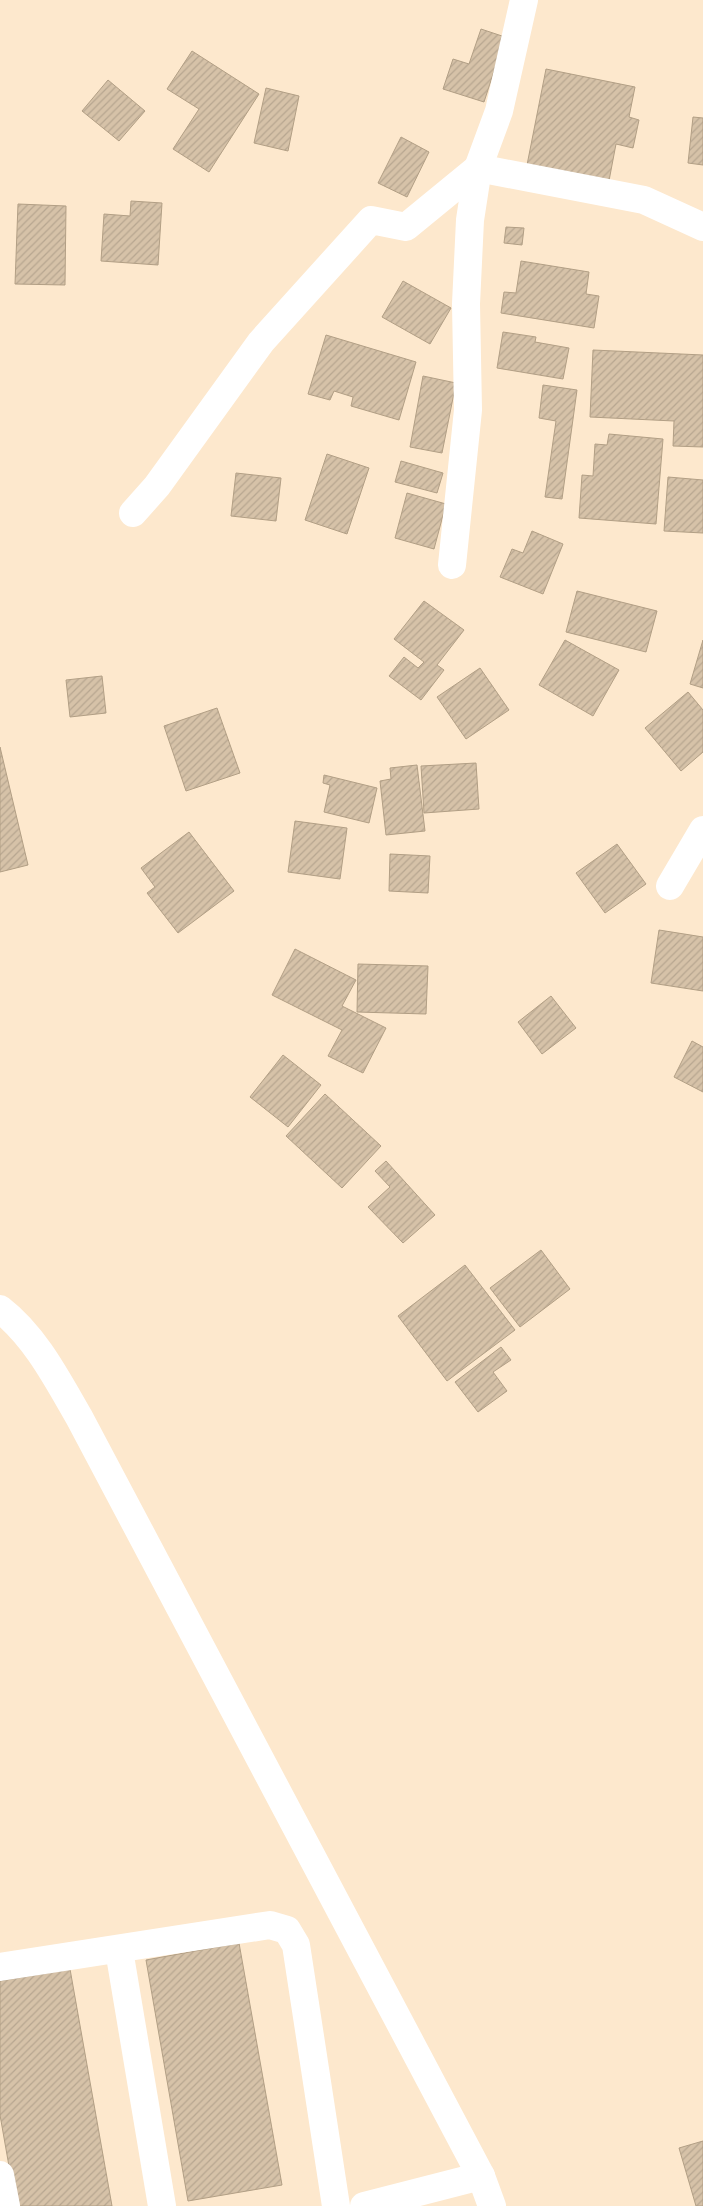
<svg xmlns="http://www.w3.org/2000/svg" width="703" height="2206" font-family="Overpass,sans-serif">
  <defs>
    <pattern id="building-hatch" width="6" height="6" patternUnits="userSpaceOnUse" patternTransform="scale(1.25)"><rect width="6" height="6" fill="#d6c2a8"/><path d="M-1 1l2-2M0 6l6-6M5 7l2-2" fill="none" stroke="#b7a690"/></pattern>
  </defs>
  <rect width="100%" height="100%" fill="#fde8cd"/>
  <g fill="url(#building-hatch)" stroke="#b29f85">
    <polygon points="481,29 505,37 484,102 443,89 453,59 469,64"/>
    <polygon points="192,51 259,94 209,172 173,149 199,109 167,89"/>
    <polygon points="546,69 635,87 629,117 639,120 633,148 616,144 608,186 526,170"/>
    <polygon points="108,80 145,111 119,141 82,111"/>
    <polygon points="266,88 299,96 288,151 254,143"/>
    <polygon points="693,117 703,118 703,165 688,163"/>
    <polygon points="401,137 429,152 407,197 378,183"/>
    <polygon points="131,201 162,203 158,265 101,261 104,214 130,216"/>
    <polygon points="18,204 66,206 65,285 15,284"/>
    <polygon points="506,227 524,228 522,245 504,243"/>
    <polygon points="521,261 589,272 586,294 599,296 594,328 501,313 504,292 516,293"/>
    <polygon points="403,281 451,308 430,344 382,317"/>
    <polygon points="503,332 536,337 535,342 569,348 563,379 497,368"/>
    <polygon points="326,335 416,362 399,420 351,406 353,397 334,391 330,400 308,394"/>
    <polygon points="593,350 703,355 703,447 673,446 674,421 590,417"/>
    <polygon points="423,376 456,383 442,453 410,447"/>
    <polygon points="543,385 577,390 562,499 545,497 556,421 539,418"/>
    <polygon points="609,434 663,439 656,524 579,518 582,475 593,476 595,444 607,445"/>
    <polygon points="327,454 369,468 347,534 305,520"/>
    <polygon points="401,461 443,473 437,493 395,482"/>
    <polygon points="236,473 281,478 276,521 231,516"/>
    <polygon points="668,477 703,480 703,533 664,531"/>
    <polygon points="407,493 446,504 434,549 395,538"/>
    <polygon points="532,531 563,544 543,594 500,577 512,549 523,553"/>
    <polygon points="577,591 657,611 646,652 566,632"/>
    <polygon points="424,601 464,630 437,665 444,670 421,700 389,676 404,657 418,668 424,662 394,639"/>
    <polygon points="565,640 619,670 593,716 539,685"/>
    <polygon points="703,640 703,688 690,684"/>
    <polygon points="480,668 509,710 466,739 437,697"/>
    <polygon points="102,676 106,713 70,717 66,680"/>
    <polygon points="688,692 703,710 703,752 681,771 645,728"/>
    <polygon points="217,708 240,773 186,791 164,726"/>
    <polygon points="0,747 28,865 0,872"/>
    <polygon points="476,763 479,809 424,813 421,766"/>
    <polygon points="417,765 425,831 386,835 380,781 391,779 390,768"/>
    <polygon points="324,775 377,788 369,823 324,812 330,785 323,783"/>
    <polygon points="295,821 347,828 340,879 288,872"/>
    <polygon points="189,832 234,891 178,933 147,893 155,887 141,868"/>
    <polygon points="617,844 646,884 605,913 576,873"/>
    <polygon points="390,854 430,856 428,893 389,891"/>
    <polygon points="659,930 703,937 703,991 651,983"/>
    <polygon points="295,949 356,980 342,1006 386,1028 363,1073 328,1056 342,1030 272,995"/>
    <polygon points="358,964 428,966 426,1014 357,1012"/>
    <polygon points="551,996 576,1028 542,1054 518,1022"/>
    <polygon points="692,1041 703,1047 703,1092 674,1077"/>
    <polygon points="283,1055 321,1085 288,1127 250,1097"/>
    <polygon points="325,1094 381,1146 342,1188 286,1136"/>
    <polygon points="386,1161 435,1215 403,1243 368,1207 390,1187 375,1171"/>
    <polygon points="541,1250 570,1289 520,1327 490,1288"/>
    <polygon points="465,1265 515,1330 447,1381 398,1316"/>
    <polygon points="501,1347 511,1360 493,1372 507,1391 478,1412 455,1382"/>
    <polygon points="239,1943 282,2185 188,2201 146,1960"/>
    <polygon points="70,1969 112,2206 16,2206 0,2115 0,1981"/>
    <polygon points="703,2141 703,2206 696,2206 679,2148"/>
  </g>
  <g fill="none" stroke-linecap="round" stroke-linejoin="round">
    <g stroke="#fff" stroke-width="28">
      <polyline points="133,513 157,486 261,342 371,220 406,227 478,168 644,200 703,227"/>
      <polyline points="452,565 468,410 466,304 470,220 478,168 499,111 524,0"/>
      <polyline points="670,886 703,830"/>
      <path d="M0,1309C35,1336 57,1379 79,1417L481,2176L492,2206"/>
      <polyline points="119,1950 162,2206"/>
      <polyline points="0,1967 270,1925 287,1930 296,1945 336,2206"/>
      <polyline points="0,2175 6,2206"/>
      <polyline points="364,2206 481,2176"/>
    </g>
  </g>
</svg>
